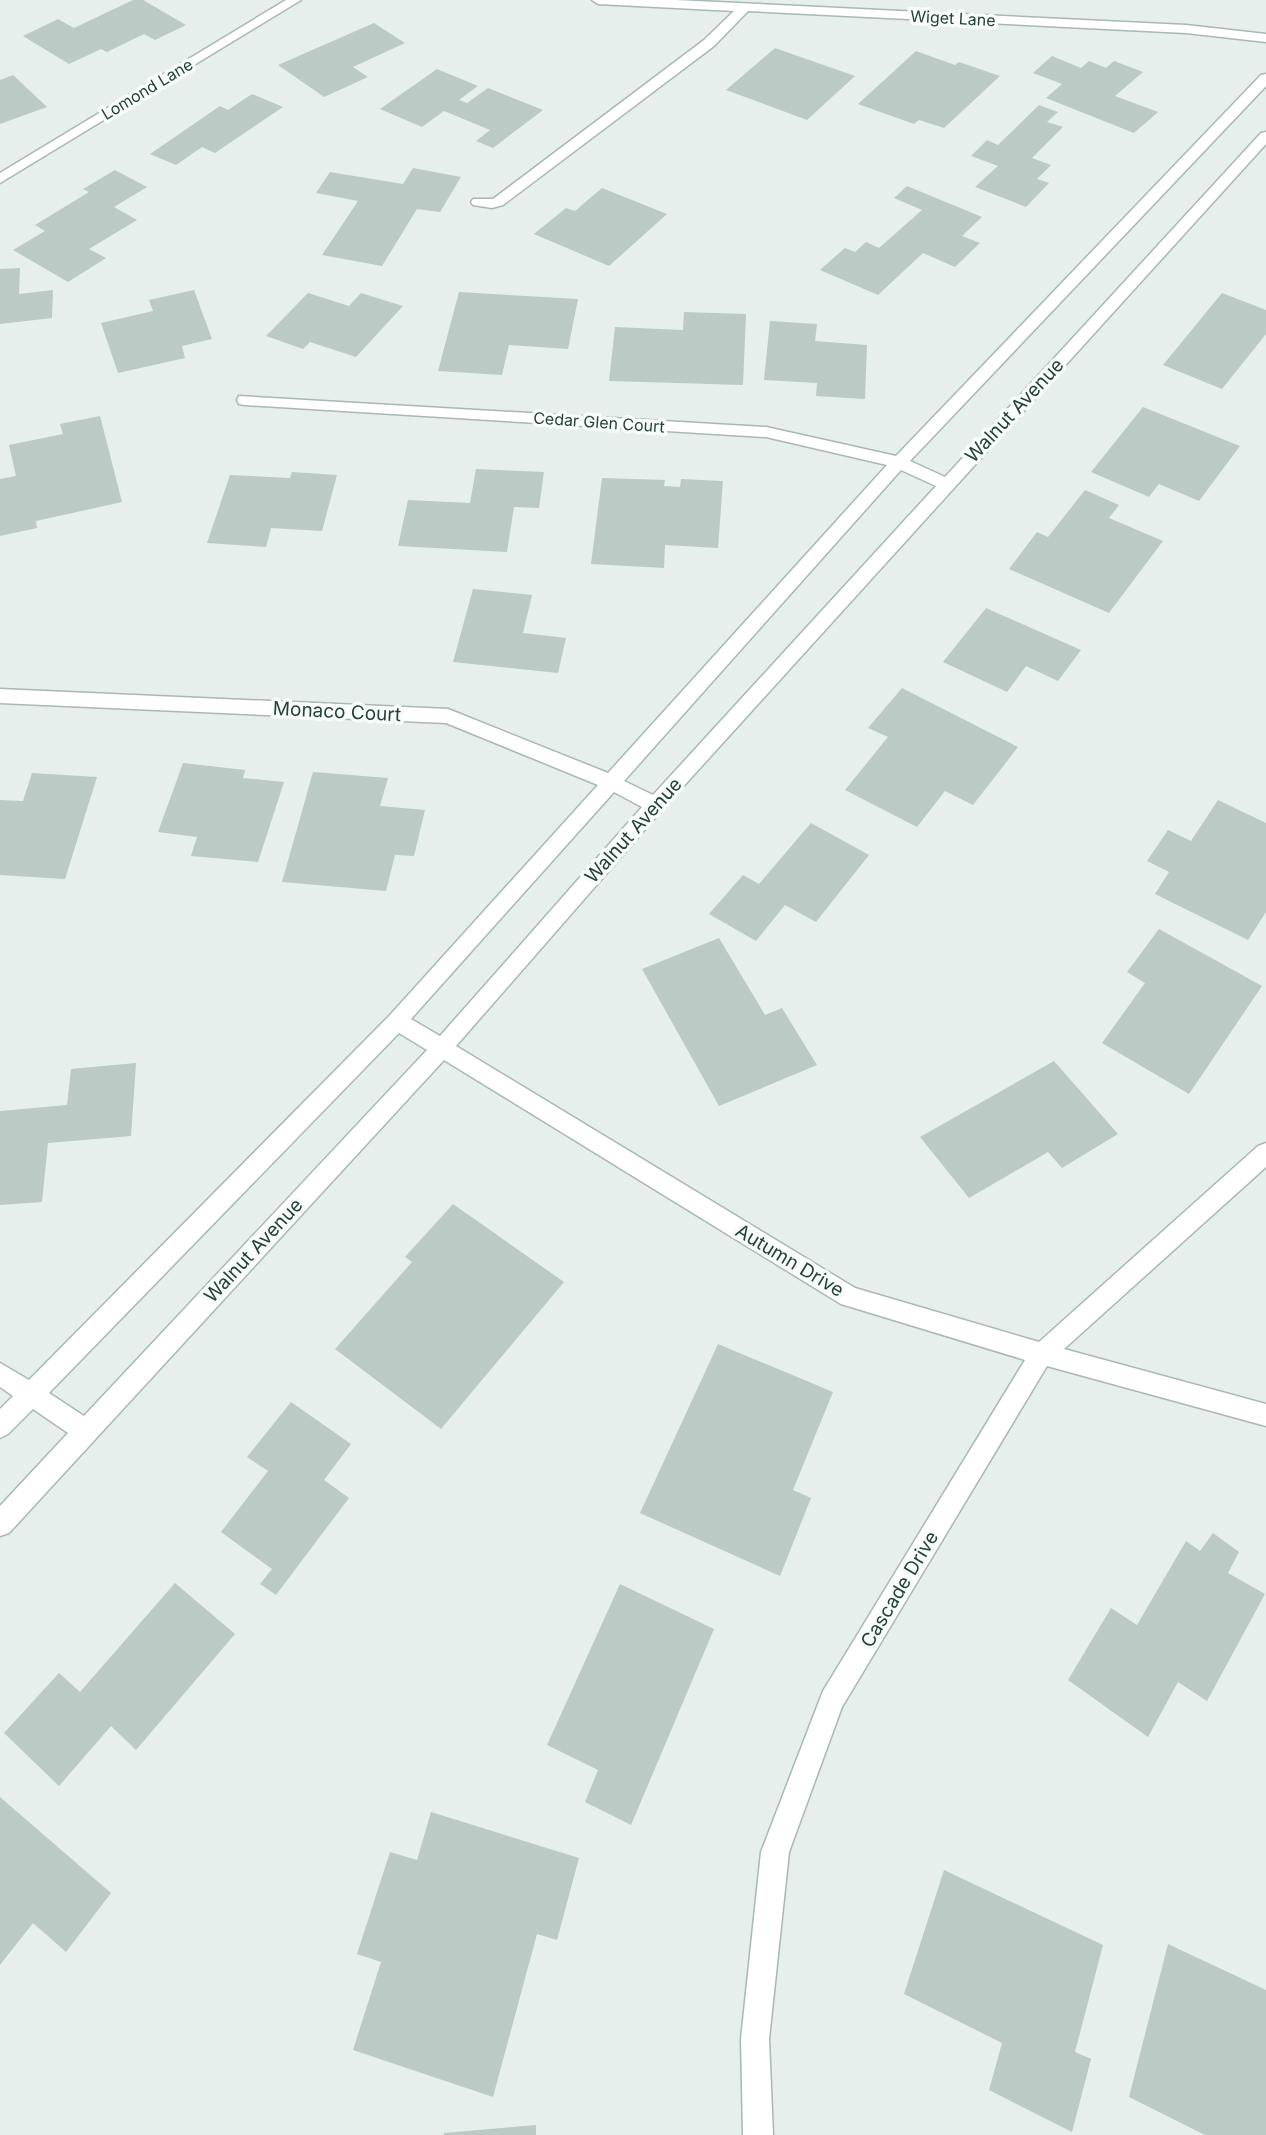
<svg xmlns="http://www.w3.org/2000/svg" width="1266" height="2135" font-family="Inter,sans-serif">
  <rect width="100%" height="100%" fill="#e6efeb"/>
  <g fill="#bbcac4">
    <polygon points="133,0 143,0 186,25 155,40 144,34 107,52 101,49 69,64 23,36 58,19 74,28"/>
    <polygon points="374,23 405,43 353,67 368,77 324,97 278,65"/>
    <polygon points="775,48 855,76 807,120 726,90"/>
    <polygon points="916,51 955,65 959,62 1000,76 944,128 919,120 914,124 858,104"/>
    <polygon points="1052,56 1081,68 1089,61 1106,68 1114,61 1143,72 1115,96 1158,112 1134,133 1046,98 1062,84 1033,73"/>
    <polygon points="437,69 478,86 459,100 467,103 488,88 543,110 493,148 476,141 490,130 444,111 422,127 380,109"/>
    <polygon points="13,75 47,107 0,124 0,80"/>
    <polygon points="252,94 283,107 215,153 202,147 176,165 150,154 220,106 228,110"/>
    <polygon points="1039,105 1058,112 1047,122 1063,127 1032,158 1051,165 1037,179 1049,183 1026,207 975,187 998,166 971,156 987,140 998,145"/>
    <polygon points="413,168 461,177 440,212 417,209 382,266 322,255 358,201 316,193 330,172 403,184"/>
    <polygon points="115,170 147,187 114,207 137,220 89,249 106,258 68,282 13,250 45,231 35,225 89,192 83,189"/>
    <polygon points="907,186 982,217 962,236 980,243 955,267 923,253 878,295 820,270 845,248 855,252 866,242 879,248 922,210 894,198"/>
    <polygon points="602,188 667,214 609,266 534,234 566,208 575,211"/>
    <polygon points="20,268 19,294 53,290 52,318 0,324 0,269"/>
    <polygon points="194,290 212,339 182,346 185,358 118,373 101,323 153,311 149,300"/>
    <polygon points="459,292 578,299 568,349 509,345 502,375 438,371"/>
    <polygon points="308,293 349,306 361,293 403,306 356,357 310,342 303,349 266,336"/>
    <polygon points="1222,293 1266,310 1266,334 1222,389 1163,365"/>
    <polygon points="684,312 746,314 743,385 609,381 615,327 683,330"/>
    <polygon points="770,321 817,324 815,341 867,345 865,399 816,396 817,383 764,380"/>
    <polygon points="1143,407 1240,446 1199,501 1159,484 1149,497 1091,472"/>
    <polygon points="100,416 122,502 36,521 37,528 0,536 0,479 16,476 9,445 63,434 60,424"/>
    <polygon points="476,469 544,472 539,508 514,507 507,552 398,546 408,500 470,503"/>
    <polygon points="292,472 337,475 322,531 271,528 266,547 207,543 230,475 290,478"/>
    <polygon points="602,478 665,480 664,486 680,487 681,479 723,481 718,548 665,545 664,568 591,564"/>
    <polygon points="1085,490 1119,505 1109,518 1163,541 1109,613 1009,569 1037,532 1048,537"/>
    <polygon points="473,589 532,595 523,633 566,638 558,673 453,662"/>
    <polygon points="986,608 1081,650 1058,681 1026,666 1007,692 943,662"/>
    <polygon points="902,688 1018,747 973,805 945,791 917,827 845,790 888,737 868,728"/>
    <polygon points="183,763 245,770 243,778 284,782 258,862 191,856 197,837 158,832"/>
    <polygon points="313,772 388,778 380,806 425,810 414,856 395,855 386,891 282,882"/>
    <polygon points="32,773 97,777 65,879 0,875 0,800 23,801"/>
    <polygon points="1218,800 1266,823 1266,912 1248,940 1155,894 1169,872 1147,861 1168,830 1191,841"/>
    <polygon points="811,823 869,855 816,922 785,905 756,941 709,914 743,875 759,884"/>
    <polygon points="1159,929 1262,986 1189,1094 1102,1043 1145,983 1127,972"/>
    <polygon points="719,938 765,1015 782,1008 817,1065 719,1106 642,969"/>
    <polygon points="1054,1061 1118,1134 1062,1168 1048,1152 969,1198 920,1137"/>
    <polygon points="136,1063 131,1136 48,1143 42,1202 0,1205 0,1111 67,1105 71,1069"/>
    <polygon points="453,1204 564,1282 441,1429 335,1349 412,1262 405,1257"/>
    <polygon points="718,1344 833,1392 793,1490 811,1498 780,1576 640,1513"/>
    <polygon points="291,1402 351,1444 324,1480 349,1498 276,1595 260,1584 272,1569 221,1532 268,1471 247,1457"/>
    <polygon points="1213,1533 1239,1552 1228,1573 1265,1594 1207,1701 1178,1682 1148,1737 1068,1680 1111,1608 1137,1625 1186,1541 1200,1551"/>
    <polygon points="175,1583 235,1634 136,1750 111,1726 59,1786 4,1733 59,1673 80,1692"/>
    <polygon points="620,1584 714,1629 631,1825 585,1802 598,1770 547,1745"/>
    <polygon points="0,1797 111,1893 66,1952 33,1923 0,1965"/>
    <polygon points="431,1812 579,1858 557,1940 537,1934 493,2097 353,2050 381,1962 357,1954 390,1852 417,1860"/>
    <polygon points="944,1870 1103,1945 1075,2052 1091,2059 1072,2132 989,2090 1002,2043 904,1994"/>
    <polygon points="1168,1944 1266,1990 1266,2135 1205,2135 1129,2097"/>
    <polygon points="536,2125 536,2135 444,2135 444,2133"/>
  </g>
  <g fill="none" stroke-linecap="round" stroke-linejoin="round">
    <defs>
      <g id="minor">
        <polygon points="286,0 301,0 0,183 0,173"/>
        <polygon points="592,0 676,0 1186,25 1266,34 1266,42 1186,33 748,11 714,46 503,205 492,208 473,205 471,202 473,199 493,199 704,40 734,11 598,4"/>
        <path d="M1266,74V86L910,461L945,477L1261,133L1266,132V144L662,810L456,1046L855,1288L1039,1342L1258,1146L1266,1143V1167L1064,1349L1266,1404V1426L1047,1366L842,1707L789,1852L769,2039L773,2135H743L741,2039L761,1852L823,1691L1025,1360L841,1304L444,1060L9,1533L0,1536V1506L68,1433L33,1409L8,1434L0,1438V1409L13,1396L0,1387V1363L29,1380L390,1015L598,785L446,723L0,703V689L448,709L608,773L887,465L766,437L245,405L239,404L237,400L239,396L766,427L896,456L1261,75ZM901,470L936,486L653,795L624,781ZM614,792L642,807L440,1036L411,1019ZM399,1033L427,1050L84,1416L49,1393Z"/>
      </g>
    </defs>
    <use href="#minor" stroke="#a8b8b2" stroke-width="3"/>
    <use href="#minor" fill="#fff" fill-rule="evenodd"/>
  </g>
  <g text-anchor="middle" stroke-width="7" stroke-linejoin="round" paint-order="stroke">
    <g font-size="16" fill="#24423a" stroke="#f7fbf9">
      <text transform="translate(953 18) rotate(3)" y="6">Wiget Lane</text>
      <text transform="translate(147 89) rotate(-31)" y="6">Lomond Lane</text>
      <text transform="translate(599 422) rotate(4)" y="6">Cedar Glen Court</text>
    </g>
    <g font-size="19" fill="#24423a" stroke="#f7fbf9">
      <text transform="translate(1014 410) rotate(-47)" y="7">Walnut Avenue</text>
      <text transform="translate(337 711) rotate(3)" y="7">Monaco Court</text>
      <text transform="translate(633 830) rotate(-48)" y="7">Walnut Avenue</text>
      <text transform="translate(253 1250) rotate(-47)" y="7">Walnut Avenue</text>
      <text transform="translate(790 1260) rotate(31)" y="7">Autumn Drive</text>
      <text transform="translate(899 1589) rotate(-59)" y="7">Cascade Drive</text>
    </g>
  </g>
</svg>
